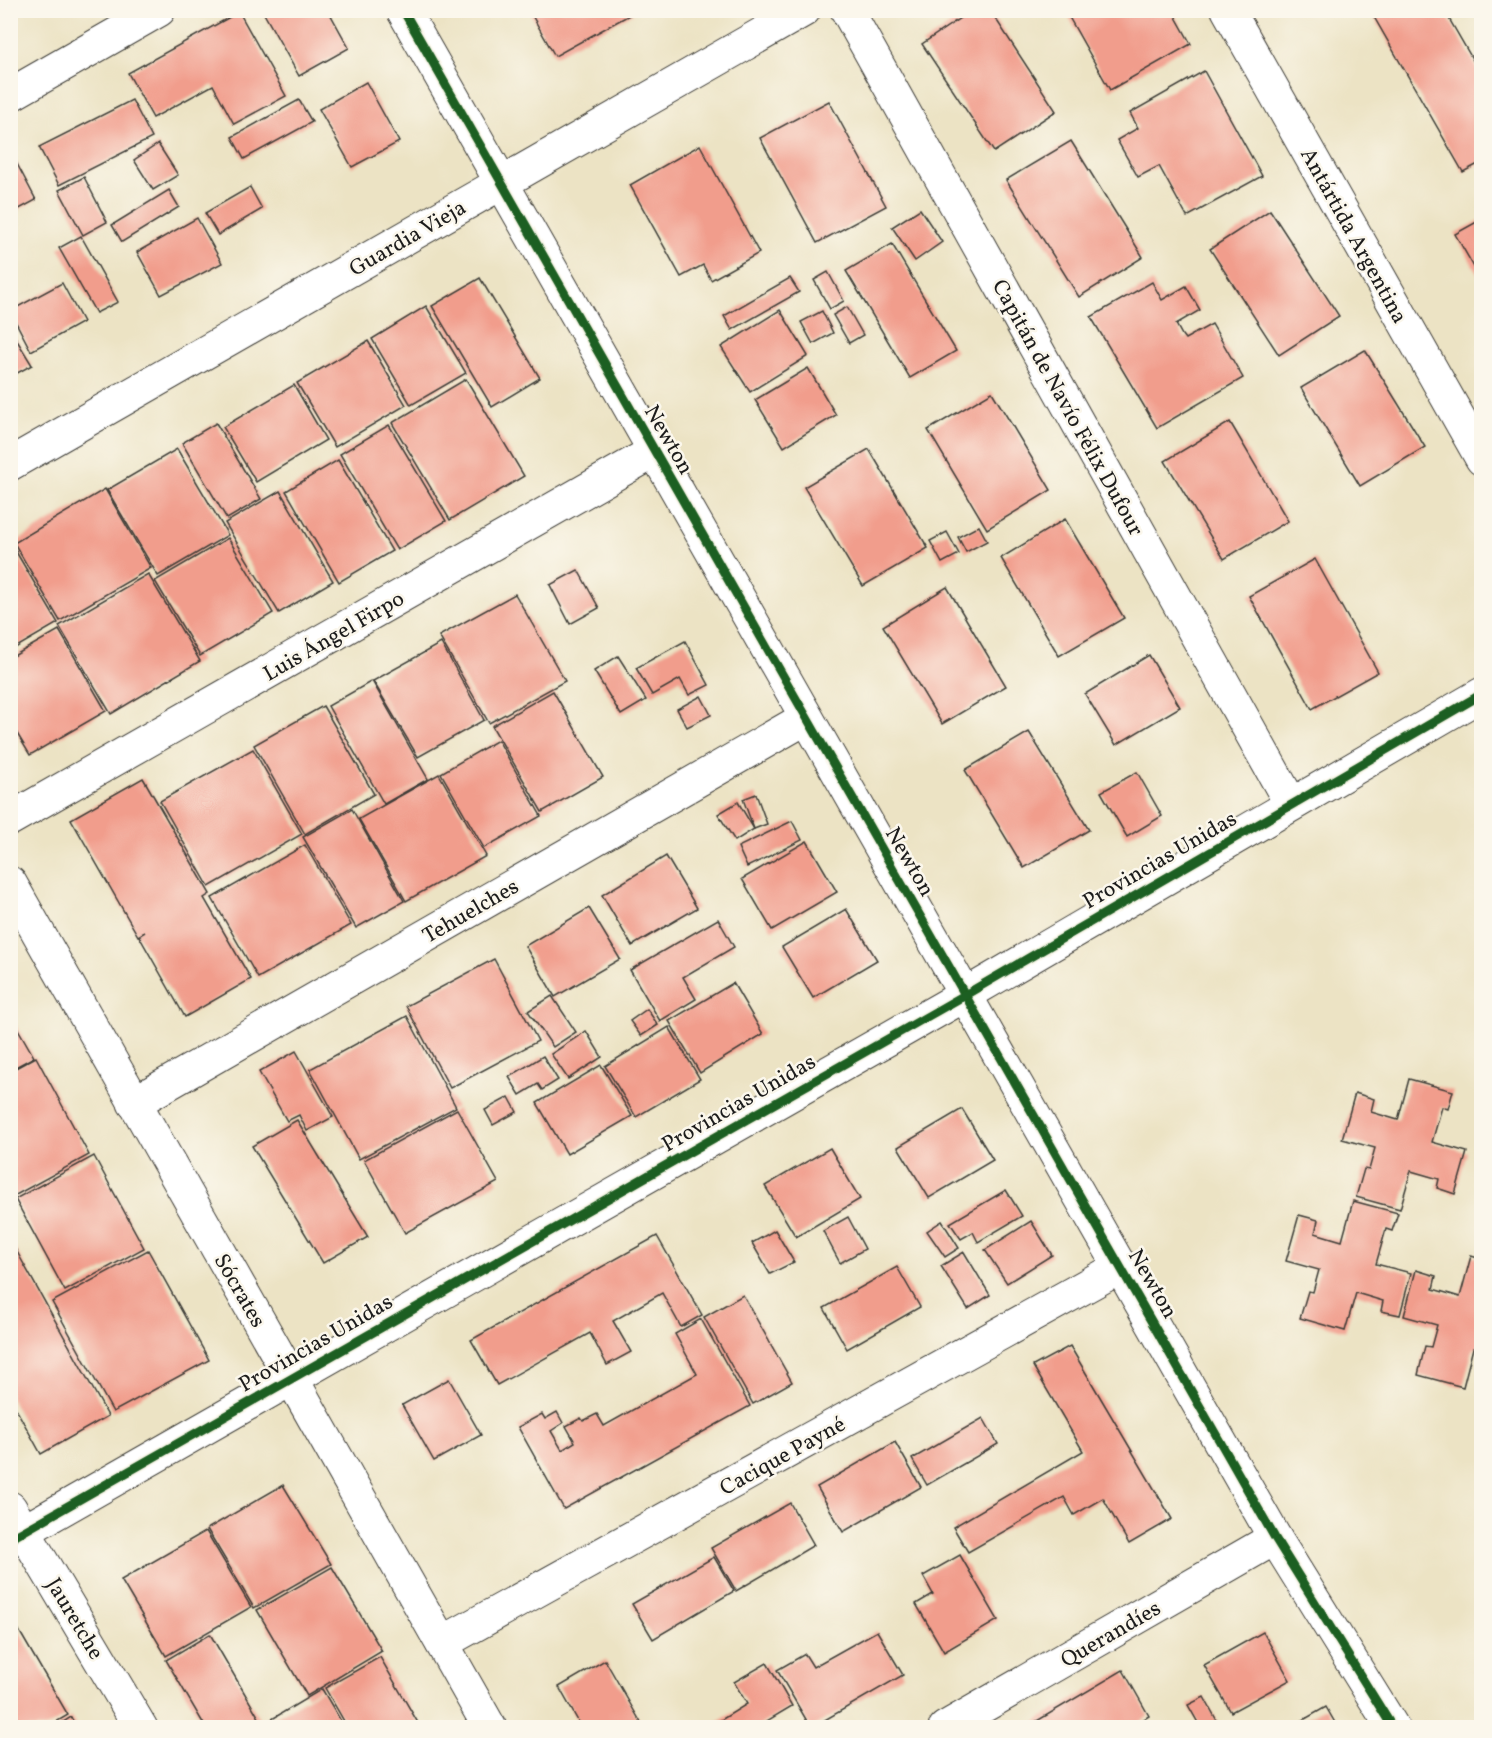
<svg xmlns="http://www.w3.org/2000/svg" width="1492" height="1738" font-family="Vollkorn,serif">
  <rect width="100%" height="100%" fill="#fbf7ec"/>
  <filter id="ink" filterUnits="userSpaceOnUse"><feTurbulence type="fractalNoise" baseFrequency=".0167" numOctaves="2"/><feDisplacementMap in="SourceGraphic" scale="12" xChannelSelector="R" yChannelSelector="G"/><feConvolveMatrix kernelMatrix="1 2 1 2 8 2 1 2 1" color-interpolation-filters="sRGB"/></filter>
  <filter id="wash" filterUnits="userSpaceOnUse"><feTurbulence type="fractalNoise" baseFrequency=".008" numOctaves="4" result="noise"/><feDisplacementMap in="SourceGraphic" scale="24" xChannelSelector="R" yChannelSelector="G"/><feGaussianBlur stdDeviation="1.35" result="paint"/><feColorMatrix in="noise" values="0 0 0 0 0 0 0 0 0 0 0 0 0 0 0 0 0 1.4 0 .05"/><feComposite in="paint" operator="in"/></filter>
  <g filter="url(#wash)">
    <rect width="100%" height="100%" fill="#ece3c4"/>
    <g id="blocks">
      <g fill="#f19d8c">
        <polygon points="262,10 328,10 349,48 299,76"/>
        <polygon points="529,10 631,10 633,13 555,56"/>
        <polygon points="972,10 990,10 1056,111 994,152 922,44"/>
        <polygon points="1065,10 1172,10 1191,44 1110,90"/>
        <polygon points="1370,10 1444,10 1482,76 1482,162 1463,172"/>
        <polygon points="239,12 286,96 234,124 213,85 153,118 128,73"/>
        <polygon points="1204,71 1262,176 1187,217 1159,166 1138,177 1117,140 1138,128 1130,113"/>
        <polygon points="366,82 399,142 352,167 319,109"/>
        <polygon points="132,100 152,138 59,185 39,147"/>
        <polygon points="299,100 312,122 244,159 232,137"/>
        <polygon points="829,101 886,206 817,243 760,138"/>
        <polygon points="1071,141 1143,257 1079,297 1006,180"/>
        <polygon points="158,144 178,175 153,190 134,160"/>
        <polygon points="700,145 759,253 711,280 703,265 681,277 630,185"/>
        <polygon points="16,162 36,200 10,214 10,165"/>
        <polygon points="84,177 107,222 83,235 59,190"/>
        <polygon points="250,187 262,209 218,235 205,213"/>
        <polygon points="169,190 179,207 122,242 112,225"/>
        <polygon points="920,209 942,242 915,261 892,227"/>
        <polygon points="1270,210 1339,316 1279,355 1210,249"/>
        <polygon points="197,218 222,263 161,295 137,252"/>
        <polygon points="1482,219 1482,281 1455,234"/>
        <polygon points="81,236 118,302 96,313 59,248"/>
        <polygon points="892,244 956,351 910,378 846,271"/>
        <polygon points="828,272 844,301 830,309 814,280"/>
        <polygon points="480,278 540,378 492,407 432,306"/>
        <polygon points="790,278 799,292 732,330 724,316"/>
        <polygon points="1152,282 1162,300 1186,286 1200,310 1176,324 1182,335 1185,339 1212,324 1243,378 1157,428 1091,317"/>
        <polygon points="62,283 83,322 31,351 10,311"/>
        <polygon points="426,306 466,373 411,405 372,339"/>
        <polygon points="847,307 863,335 849,343 833,315"/>
        <polygon points="780,310 808,356 750,392 721,347"/>
        <polygon points="822,311 833,333 813,344 801,322"/>
        <polygon points="10,329 32,365 10,377"/>
        <polygon points="368,341 406,405 335,447 297,383"/>
        <polygon points="1365,350 1425,447 1360,486 1301,388"/>
        <polygon points="808,368 836,415 784,447 755,400"/>
        <polygon points="466,379 524,476 450,520 392,423"/>
        <polygon points="294,385 326,440 256,482 223,427"/>
        <polygon points="992,392 1051,490 987,529 928,430"/>
        <polygon points="1230,422 1288,521 1224,559 1165,461"/>
        <polygon points="216,423 261,499 227,519 182,443"/>
        <polygon points="389,425 446,521 397,550 340,454"/>
        <polygon points="177,449 228,535 158,576 107,490"/>
        <polygon points="869,449 928,548 863,586 804,487"/>
        <polygon points="338,460 392,551 339,582 286,491"/>
        <polygon points="105,489 151,568 60,621 14,543"/>
        <polygon points="280,491 333,581 279,613 225,523"/>
        <polygon points="1065,519 1124,618 1059,656 1001,558"/>
        <polygon points="979,526 987,541 966,552 958,537"/>
        <polygon points="947,532 959,554 942,563 930,541"/>
        <polygon points="228,538 273,613 200,656 155,581"/>
        <polygon points="12,545 58,623 10,651 10,546"/>
        <polygon points="1315,559 1378,672 1312,709 1249,596"/>
        <polygon points="578,570 599,608 570,624 550,585"/>
        <polygon points="148,574 200,661 111,714 59,626"/>
        <polygon points="947,587 1006,686 942,724 883,626"/>
        <polygon points="515,594 565,681 489,723 439,636"/>
        <polygon points="59,630 106,711 30,755 10,722 10,658"/>
        <polygon points="685,641 709,685 689,695 680,679 652,695 636,668"/>
        <polygon points="441,643 484,720 418,757 373,681"/>
        <polygon points="1149,655 1180,707 1116,745 1085,694"/>
        <polygon points="618,656 646,700 621,715 594,671"/>
        <polygon points="372,681 428,779 384,804 328,706"/>
        <polygon points="553,691 603,777 542,812 492,726"/>
        <polygon points="701,696 711,715 687,727 677,709"/>
        <polygon points="323,706 374,794 305,834 254,745"/>
        <polygon points="1029,732 1089,830 1024,868 965,770"/>
        <polygon points="498,740 541,816 484,848 441,773"/>
        <polygon points="253,749 302,834 209,887 160,801"/>
        <polygon points="1137,772 1162,816 1127,837 1101,792"/>
        <polygon points="439,774 486,856 406,901 359,819"/>
        <polygon points="143,778 210,894 204,898 251,979 185,1017 139,936 145,932 138,936 71,819"/>
        <polygon points="756,794 767,824 754,829 743,799"/>
        <polygon points="738,802 754,829 735,841 718,814"/>
        <polygon points="352,809 404,901 356,928 303,837"/>
        <polygon points="792,821 802,840 747,867 738,847"/>
        <polygon points="807,841 837,892 772,930 742,879"/>
        <polygon points="305,845 351,925 258,978 212,898"/>
        <polygon points="666,856 697,908 632,946 602,895"/>
        <polygon points="589,908 620,959 555,997 525,946"/>
        <polygon points="846,909 877,960 813,998 782,947"/>
        <polygon points="718,919 734,947 683,977 696,999 660,1021 630,970"/>
        <polygon points="494,959 538,1041 450,1088 406,1006"/>
        <polygon points="733,983 763,1034 700,1073 669,1021"/>
        <polygon points="552,996 576,1032 553,1047 528,1011"/>
        <polygon points="647,1009 658,1025 641,1036 630,1021"/>
        <polygon points="10,1015 34,1057 10,1070"/>
        <polygon points="407,1016 456,1107 359,1159 310,1069"/>
        <polygon points="669,1027 700,1079 636,1117 605,1066"/>
        <polygon points="586,1031 602,1057 568,1079 551,1054"/>
        <polygon points="296,1051 333,1117 307,1131 299,1115 287,1121 259,1072"/>
        <polygon points="543,1056 558,1080 542,1090 538,1084 520,1095 509,1077"/>
        <polygon points="36,1057 89,1155 14,1196 10,1189 10,1071"/>
        <polygon points="601,1065 632,1116 567,1154 537,1103"/>
        <polygon points="1409,1079 1453,1091 1448,1109 1442,1107 1432,1142 1467,1152 1455,1194 1437,1188 1439,1179 1411,1171 1400,1209 1356,1197 1364,1169 1369,1170 1375,1148 1342,1139 1355,1093 1374,1099 1371,1112 1398,1120"/>
        <polygon points="509,1097 517,1112 493,1125 485,1110"/>
        <polygon points="457,1109 498,1182 405,1233 364,1160"/>
        <polygon points="962,1109 993,1160 929,1198 898,1147"/>
        <polygon points="297,1120 368,1237 323,1263 252,1146"/>
        <polygon points="830,1148 860,1199 796,1237 765,1186"/>
        <polygon points="94,1156 144,1248 65,1291 15,1199"/>
        <polygon points="1006,1190 1022,1216 978,1242 973,1232 961,1239 950,1223"/>
        <polygon points="1353,1201 1398,1213 1392,1231 1386,1229 1376,1264 1411,1273 1400,1315 1381,1311 1383,1301 1356,1293 1345,1331 1300,1318 1308,1291 1313,1292 1319,1270 1286,1261 1299,1215 1318,1220 1315,1233 1342,1241"/>
        <polygon points="848,1217 865,1249 840,1263 823,1231"/>
        <polygon points="942,1221 959,1248 945,1257 927,1231"/>
        <polygon points="1031,1221 1052,1255 1007,1283 985,1250"/>
        <polygon points="775,1230 794,1262 770,1274 752,1243"/>
        <polygon points="657,1236 702,1315 681,1327 662,1293 613,1321 631,1352 607,1365 590,1333 497,1385 471,1340"/>
        <polygon points="16,1250 108,1416 41,1454 10,1398 10,1252"/>
        <polygon points="148,1250 209,1360 113,1412 52,1302"/>
        <polygon points="964,1252 990,1295 968,1309 941,1266"/>
        <polygon points="1471,1256 1482,1259 1482,1350 1473,1348 1463,1387 1418,1375 1425,1346 1431,1347 1437,1325 1404,1316 1416,1270 1436,1276 1433,1289 1460,1297"/>
        <polygon points="897,1267 920,1307 847,1349 824,1308"/>
        <polygon points="743,1295 792,1382 753,1404 704,1317"/>
        <polygon points="701,1319 750,1406 564,1509 518,1427 542,1414 545,1419 557,1412 563,1423 551,1431 562,1450 575,1442 566,1426 581,1418 583,1421 597,1414 604,1426 697,1374 675,1334"/>
        <polygon points="1070,1346 1172,1519 1129,1544 1103,1498 1074,1515 1064,1497 968,1552 953,1527 1083,1451 1033,1366"/>
        <polygon points="449,1379 481,1435 434,1461 402,1405"/>
        <polygon points="983,1418 998,1444 927,1485 912,1459"/>
        <polygon points="895,1442 921,1487 843,1532 817,1487"/>
        <polygon points="283,1485 331,1564 254,1608 207,1529"/>
        <polygon points="790,1503 814,1545 736,1591 711,1548"/>
        <polygon points="206,1531 251,1607 166,1656 121,1580"/>
        <polygon points="960,1555 998,1620 944,1652 916,1604 933,1594 923,1576"/>
        <polygon points="714,1557 734,1591 653,1639 632,1604"/>
        <polygon points="332,1567 382,1651 307,1696 257,1610"/>
        <polygon points="17,1627 68,1715 46,1728 10,1728 10,1630"/>
        <polygon points="877,1631 903,1675 811,1728 777,1670 805,1654 813,1667"/>
        <polygon points="1263,1632 1290,1680 1231,1712 1204,1665"/>
        <polygon points="210,1634 262,1723 254,1728 206,1728 166,1660"/>
        <polygon points="380,1657 421,1728 348,1728 325,1688"/>
        <polygon points="605,1660 644,1728 582,1728 559,1687"/>
        <polygon points="767,1663 792,1706 755,1728 708,1728 747,1704 734,1682"/>
        <polygon points="1123,1670 1149,1716 1130,1728 1025,1728"/>
        <polygon points="322,1689 345,1728 257,1728"/>
        <polygon points="1204,1697 1221,1728 1201,1728 1188,1705"/>
        <polygon points="1326,1707 1338,1728 1289,1728"/>
        <polygon points="71,1717 77,1728 54,1728"/>
      </g>
    </g>
  </g>
  <g filter="url(#ink)">
    <use href="#blocks" fill-opacity="0" stroke="#3b3a35" stroke-width="1.5"/>
    <g fill="none" stroke-linecap="round" stroke-linejoin="round">
      <defs>
        <g id="street">
          <polyline points="403,10 1275,1538 1393,1728"/>
          <polyline points="847,10 1291,804"/>
          <polyline points="1228,10 1482,459"/>
          <polyline points="10,95 159,10"/>
          <polyline points="10,464 804,10"/>
          <polyline points="10,819 655,451"/>
          <polyline points="10,883 490,1728"/>
          <polyline points="134,1103 806,718"/>
          <polyline points="10,1508 141,1728"/>
          <polyline points="10,1539 965,995 1482,694"/>
          <polyline points="442,1643 1122,1266"/>
          <polyline points="945,1728 1275,1538"/>
        </g>
      </defs>
      <use href="#street" stroke="#3b3a35" stroke-width="35"/>
      <use href="#street" stroke="#fff" stroke-width="33"/>
      <defs>
        <g id="cycleway">
          <polyline points="403,10 1275,1538 1393,1728"/>
          <polyline points="10,1539 965,995 1482,694"/>
        </g>
      </defs>
      <use href="#cycleway" stroke="#fbf7ec" stroke-width="13"/>
      <use href="#cycleway" stroke="#1b5e20" stroke-width="9"/>
    </g>
  </g>
  <g text-anchor="middle" stroke-width="5" stroke-linejoin="round" paint-order="stroke">
    <g font-size="22" fill="#1c1c1c" stroke="#fbf7ec">
      <text transform="translate(1355 235) rotate(61)" y="8">Antártida Argentina</text>
      <text transform="translate(407 237) rotate(-30)" y="8">Guardia Vieja</text>
      <text transform="translate(1069 407) rotate(61)" y="8">Capitán de Navío Félix Dufour</text>
      <text transform="translate(670 439) rotate(60)" y="8">Newton</text>
      <text transform="translate(333 635) rotate(-30)" y="8">Luis Ángel Firpo</text>
      <text transform="translate(1159 859) rotate(-30)" y="8">Provincias Unidas</text>
      <text transform="translate(911 861) rotate(60)" y="8">Newton</text>
      <text transform="translate(470 910) rotate(-30)" y="8">Tehuelches</text>
      <text transform="translate(738 1102) rotate(-30)" y="8">Provincias Unidas</text>
      <text transform="translate(1154 1283) rotate(60)" y="8">Newton</text>
      <text transform="translate(241 1290) rotate(60)" y="8">Sócrates</text>
      <text transform="translate(315 1342) rotate(-30)" y="8">Provincias Unidas</text>
      <text transform="translate(782 1455) rotate(-29)" y="8">Cacique Payné</text>
      <text transform="translate(76 1618) rotate(59)" y="8">Jauretche</text>
      <text transform="translate(1110 1633) rotate(-30)" y="8">Querandíes</text>
    </g>
  </g>
  <rect width="1492" height="1738" fill="none" stroke="#fbf7ec" stroke-width="36"/>
</svg>
